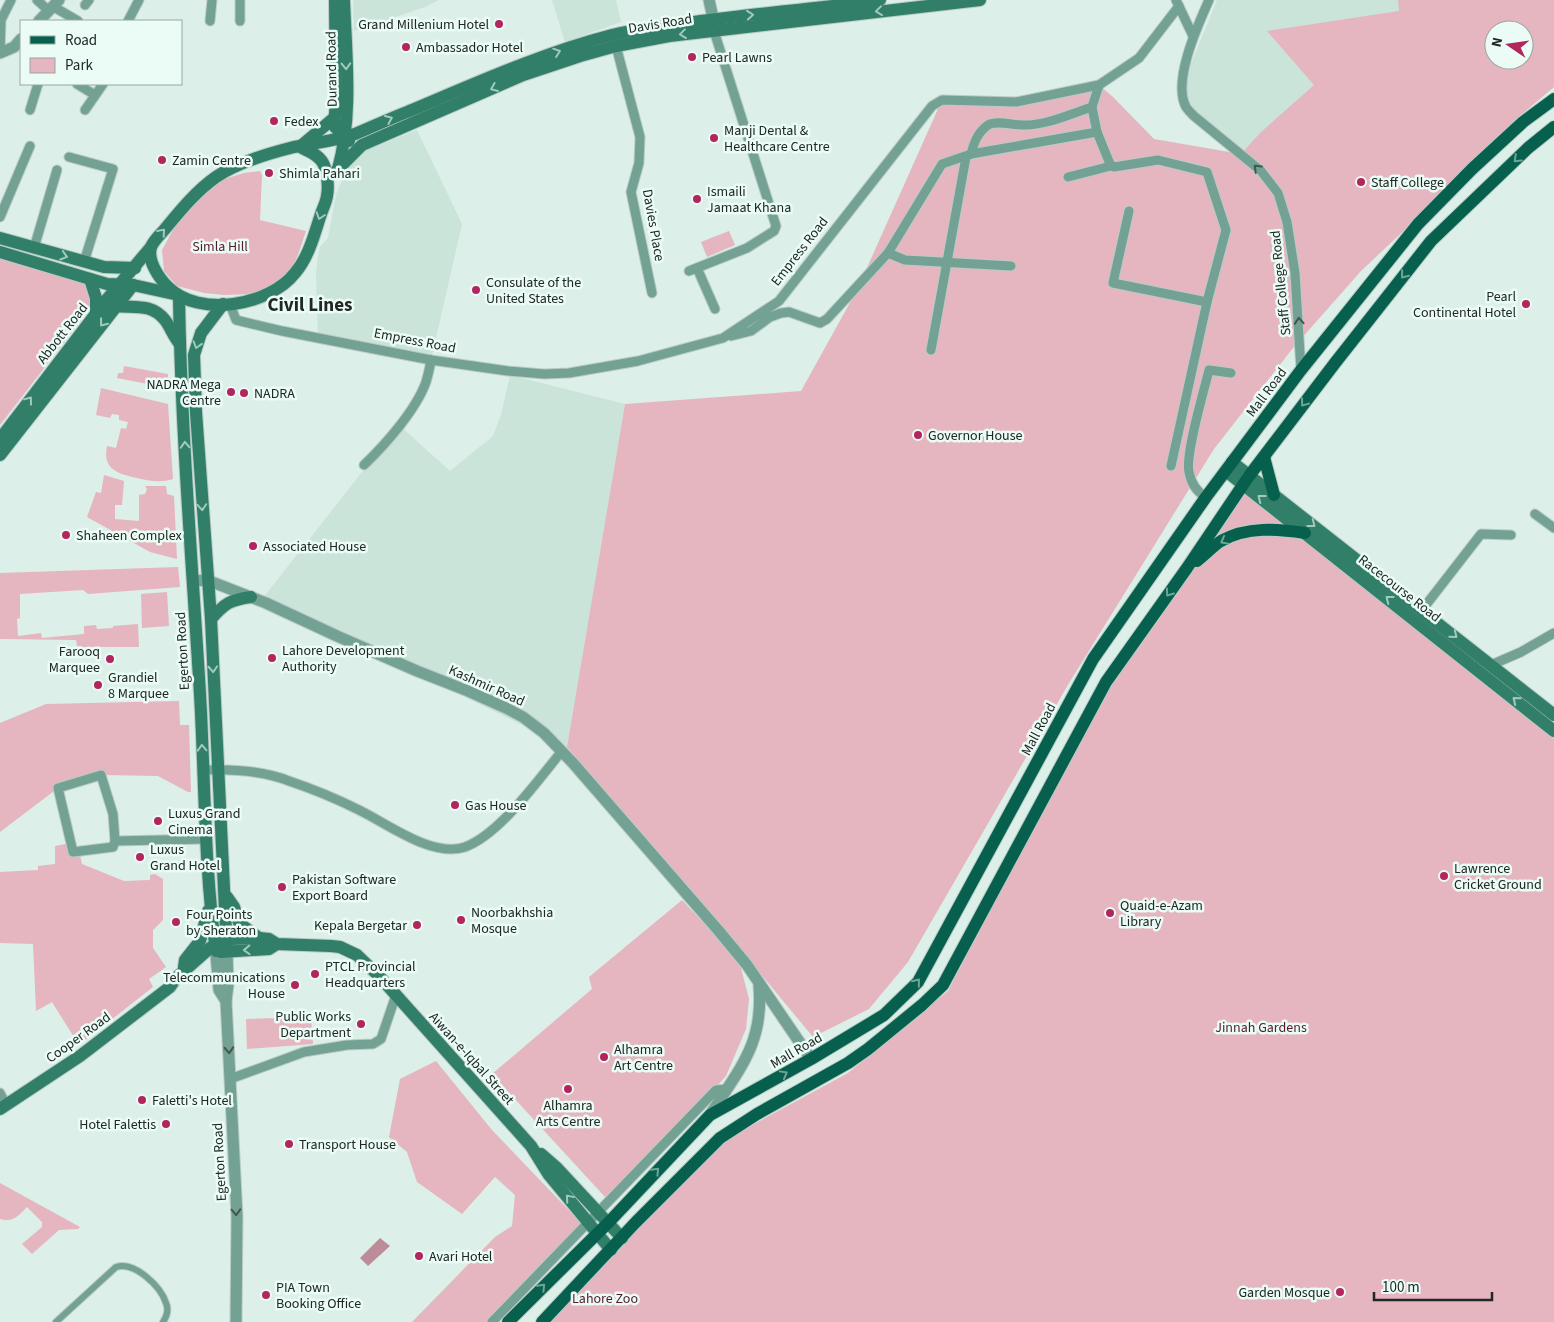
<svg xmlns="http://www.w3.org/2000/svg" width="1554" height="1322" font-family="'Source Sans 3',sans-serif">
  <rect width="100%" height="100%" fill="#dcefe8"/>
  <g fill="#cae4da" fill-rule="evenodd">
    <polygon points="353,0 439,0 425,7 354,31"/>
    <polygon points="552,0 616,0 621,22 565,42"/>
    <path d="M1217,0H1554V87L1517,118L1278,193L1193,116L1182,86ZM1494,30H1524V60H1494Z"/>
    <polygon points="417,130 462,224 431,360 318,337 316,273 318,256 320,247 328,238 336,195 349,164 360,153"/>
    <polygon points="510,375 625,404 567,747 263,598 399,425 450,471 493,436 501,415"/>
  </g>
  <g fill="#e5b5c0" fill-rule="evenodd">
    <path d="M1398,0H1554V87L1517,118L1414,221L1361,271L1293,348L1214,449L1069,683L908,962L869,1009L813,1037L692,891L567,747L625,404L801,391L857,290L942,100L1016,102L1099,85L1113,97L1154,139L1241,154L1260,133L1314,85L1267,31L1399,11ZM1494,30H1524V60H1494Z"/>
    <polygon points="260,171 262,175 260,220 306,231 299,252 291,271 268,288 252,294 224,295 204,293 177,286 164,271 162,250 179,219 218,181 244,173"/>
    <polygon points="729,231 735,245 707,257 701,242"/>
    <polygon points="0,258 92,286 90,309 0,425"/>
    <polygon points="124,366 168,374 168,388 117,378 118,373 123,373"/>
    <path d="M101,388L168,404L173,479C161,483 149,481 137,478C119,474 102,470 107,446L116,448L121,428L126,429L128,422L119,420V415L112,414L110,418L96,415Z"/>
    <polygon points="104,475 124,481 122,505 115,505 115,519 139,521 139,495 145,494 147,489 145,486 166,486 167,494 174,496 177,559 150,552 87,517 96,492 101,493"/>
    <polygon points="1244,489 1554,739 1554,1322 550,1322 611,1255 723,1141 848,1073 948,991 1110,682"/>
    <polygon points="178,567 180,587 88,594 83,590 20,594 20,618 17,619 18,636 41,633 42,638 84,634 84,626 96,625 97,629 113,628 113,626 138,624 139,647 82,647 81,646 77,646 76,640 0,639 0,573"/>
    <polygon points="167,592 169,626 142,628 141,594"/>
    <polygon points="179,701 180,725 189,725 191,792 188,792 158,776 103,775 58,788 0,832 0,723 46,704"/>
    <polygon points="71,843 79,851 82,864 124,881 150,880 150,875 155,874 163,879 163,920 153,930 153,948 166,967 149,979 153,987 79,1045 52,1002 36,1011 33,944 0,943 0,872 38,870 38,866 55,864 55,846"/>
    <polygon points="682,900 713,933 741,968 749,999 746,1029 726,1076 708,1096 605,1197 492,1074 592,989 589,977"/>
    <polygon points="311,1017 313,1044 247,1049 246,1019"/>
    <polygon points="436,1061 492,1130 581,1223 486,1322 412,1322 495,1237 512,1226 515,1195 495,1177 462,1214 417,1182 407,1152 389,1137 400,1079"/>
    <path d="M0,1183L80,1227L78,1229L59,1230L32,1254L22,1244L42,1227V1222L27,1207C19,1215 13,1223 0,1219Z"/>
  </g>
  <polygon fill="#bc8c98" points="380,1238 390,1246 368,1266 360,1258"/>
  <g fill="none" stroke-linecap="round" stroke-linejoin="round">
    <defs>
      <path id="pedestrian" d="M56,1322L116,1267C135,1261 161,1287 166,1303C169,1310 167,1316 163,1322"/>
      <g id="minor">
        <polyline points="37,0 49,11"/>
        <polyline points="1176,0 1193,36"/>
        <path d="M1209,0C1198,25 1172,81 1186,107C1188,110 1191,113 1194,116L1261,171L1278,193L1287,222L1295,273L1301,370"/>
        <polyline points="85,5 89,0"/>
        <polyline points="54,7 78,21"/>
        <polyline points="128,21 139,0"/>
        <polyline points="210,21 212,0"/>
        <polyline points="240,21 240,0"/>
        <polyline points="616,46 640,137 639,163 631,192 652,293"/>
        <polyline points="0,53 1,20 11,0"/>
        <polyline points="77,84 95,95"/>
        <polyline points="30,110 38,84"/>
        <polyline points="85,110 103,84"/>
        <polyline points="1097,132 1110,164 1114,167 1158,160 1207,172 1226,230 1207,302 1171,466"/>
        <path d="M971,154C974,143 977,133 988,125C997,120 1012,125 1022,125C1045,126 1070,114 1092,107"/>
        <polyline points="69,157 113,169 84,262"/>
        <polyline points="1068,177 1111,166"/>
        <polyline points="1129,211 1113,283 1207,302"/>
        <polyline points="0,217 30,146"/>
        <polyline points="34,248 57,170"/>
        <polyline points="888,253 905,260 1011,266"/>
        <polyline points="697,268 715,309"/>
        <polyline points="689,271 747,248 774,231 776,226 714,31"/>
        <polyline points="230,304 236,320 282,331 431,360 508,371 544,374 569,373 638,361 723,338 779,301 932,106 942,100 1016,102 1099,85 1139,58 1179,6"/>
        <polyline points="731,336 751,331 770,317 781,313 789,312 820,323 827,319 888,253 942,164 971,154 1097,132 1092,107 1099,85"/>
        <polyline points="931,350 966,157"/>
        <path d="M364,465C385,445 416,410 426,382C428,375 430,367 431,360"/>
        <path d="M1206,497C1197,492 1191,483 1189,472C1185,454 1204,391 1209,370L1231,373"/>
        <polyline points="1535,514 1554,528"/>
        <polyline points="1422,610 1481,534 1511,535"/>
        <polyline points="1491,665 1521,652 1554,633"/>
        <path d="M203,770C231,769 262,770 289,781C313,789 337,799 359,810C388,824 432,858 465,847C500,834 538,780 562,751"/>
        <polyline points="115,841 113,814 101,775 58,788 73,852 113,847 115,841 206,839"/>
        <polyline points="230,1079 304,1052 347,1045 373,1044 381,1039 396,995"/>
        <polyline points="0,1093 6,1105"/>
        <polyline points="492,1322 716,1090 727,1089"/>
      </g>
      <g id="tertiary">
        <polyline points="709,0 713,18"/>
        <polyline points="39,21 59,0"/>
        <polyline points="0,53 14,47 21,39"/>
        <polyline points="193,581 207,580 266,603 337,636 417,671 468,691 506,708 523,717 544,733 572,762 718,930 747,965 811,1059"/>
        <polyline points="227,951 228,985 226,1001 237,1216 236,1322"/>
        <polyline points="216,954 219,990 226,1001"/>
        <path d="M710,1115C739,1069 764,1044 759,986"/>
      </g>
      <g id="secondary">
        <polyline points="335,0 336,103 334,124 335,127 349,141"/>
        <polyline points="302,145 334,118"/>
        <path d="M300,147C308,151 318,154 323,163C327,171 329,186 327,196C326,203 322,210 320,217C314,236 308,258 295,273C269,306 199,318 168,287C159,278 147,261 151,247C154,240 160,235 165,229C180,211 196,191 216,177C236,163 270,153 294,147C314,143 335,141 355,134C372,127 389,119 407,112C474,84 542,53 612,35C632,30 653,28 673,25C742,14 811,10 880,0"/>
        <path d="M338,169C353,115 346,56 344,0"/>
        <polyline points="337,170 362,145 523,75 580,56 616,46 669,36 980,0"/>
        <polyline points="0,238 104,267 135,268"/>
        <polyline points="0,252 107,284 133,285 174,294"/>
        <polyline points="90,279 96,298 96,315"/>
        <path d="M179,296C181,429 192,562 200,694C205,780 204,866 216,951"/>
        <polyline points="223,304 201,333 194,355 196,412 211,619 227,951"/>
        <path d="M116,306C135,308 151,303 165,320C171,328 173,336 180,344"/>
        <polyline points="0,439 108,298 151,247"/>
        <polyline points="0,455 133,285"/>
        <polyline points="1232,462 1554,715"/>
        <polyline points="1226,471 1554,731"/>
        <path d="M211,619C225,603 230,600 251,597"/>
        <polyline points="227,897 234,907 239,923 259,938"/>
        <polyline points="221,952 269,949 277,944"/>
        <polyline points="184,967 185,960 200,941 208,911"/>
        <polyline points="0,1109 80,1056 170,987 176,978 210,948 222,941 232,939 259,938 269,939 277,944 331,946 340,947 357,955 379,976 531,1146 549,1175 611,1250"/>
        <polyline points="541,1154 557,1168 622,1238"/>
      </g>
      <g id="primary">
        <polyline points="1264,457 1274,495"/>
        <path d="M1197,561C1205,555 1213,546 1221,541C1247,526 1278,529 1305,533"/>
        <polyline points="508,1322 609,1222 710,1115 811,1059 884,1015 918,982 1093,659 1206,497 1301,370 1418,224 1472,169 1523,122 1554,99"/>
        <polyline points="542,1322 636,1222 720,1138 757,1114 848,1063 868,1049 922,1005 943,985 1106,682 1187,568 1249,476 1335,363 1431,241 1528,148 1554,127"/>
      </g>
    </defs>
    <use href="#pedestrian" stroke="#bacbc5" stroke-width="8"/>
    <use href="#minor" stroke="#bacbc5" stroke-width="11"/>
    <use href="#tertiary" stroke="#bacbc5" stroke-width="13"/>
    <use href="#secondary" stroke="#bacbc5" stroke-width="14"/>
    <use href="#primary" stroke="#bacbc5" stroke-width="14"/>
    <use href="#pedestrian" stroke="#73a193" stroke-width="6"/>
    <use href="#minor" stroke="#73a193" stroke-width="9"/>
    <use href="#tertiary" stroke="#73a193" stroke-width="11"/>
    <use href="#secondary" stroke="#317e69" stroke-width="12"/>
    <use href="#primary" stroke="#07604d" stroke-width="12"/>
  </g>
  <defs><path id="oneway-chevron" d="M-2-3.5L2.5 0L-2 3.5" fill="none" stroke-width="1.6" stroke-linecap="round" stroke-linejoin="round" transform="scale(1.25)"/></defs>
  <g stroke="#a0cabd">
    <use href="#oneway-chevron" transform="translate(879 11) rotate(173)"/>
    <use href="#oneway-chevron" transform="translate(750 15) rotate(-5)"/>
    <use href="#oneway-chevron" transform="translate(683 34) rotate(173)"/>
    <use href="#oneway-chevron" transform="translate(557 52) rotate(-19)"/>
    <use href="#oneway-chevron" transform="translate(346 66) rotate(88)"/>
    <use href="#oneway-chevron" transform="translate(494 88) rotate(157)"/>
    <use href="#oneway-chevron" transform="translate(389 119) rotate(-23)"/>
    <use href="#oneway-chevron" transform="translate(320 216) rotate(108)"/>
    <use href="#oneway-chevron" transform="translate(162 232) rotate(-49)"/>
    <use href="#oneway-chevron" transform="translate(64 256) rotate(17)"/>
    <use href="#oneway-chevron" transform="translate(103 323) rotate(128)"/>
    <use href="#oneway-chevron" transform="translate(197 345) rotate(107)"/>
    <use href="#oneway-chevron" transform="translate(29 400) rotate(-53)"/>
    <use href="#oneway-chevron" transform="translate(185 445) rotate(-93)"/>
    <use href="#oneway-chevron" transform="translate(1261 498) rotate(-142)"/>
    <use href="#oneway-chevron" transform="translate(202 507) rotate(86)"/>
    <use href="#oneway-chevron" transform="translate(1312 524) rotate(38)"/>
    <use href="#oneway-chevron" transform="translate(1389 599) rotate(-142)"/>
    <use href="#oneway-chevron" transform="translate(1454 635) rotate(39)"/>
    <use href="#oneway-chevron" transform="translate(213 669) rotate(87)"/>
    <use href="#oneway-chevron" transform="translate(1516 700) rotate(-141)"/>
    <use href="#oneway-chevron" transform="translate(202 748) rotate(-92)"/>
    <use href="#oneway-chevron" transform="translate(247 950) rotate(178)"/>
    <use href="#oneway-chevron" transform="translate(569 1198) rotate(-130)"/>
  </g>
  <g stroke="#6da699">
    <use href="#oneway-chevron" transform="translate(1517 159) rotate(136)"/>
    <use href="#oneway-chevron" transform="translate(1404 275) rotate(129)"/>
    <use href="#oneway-chevron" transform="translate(1304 403) rotate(127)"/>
    <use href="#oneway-chevron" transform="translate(1224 541) rotate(151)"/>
    <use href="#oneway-chevron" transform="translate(1169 593) rotate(126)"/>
    <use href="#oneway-chevron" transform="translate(917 982) rotate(-51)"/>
    <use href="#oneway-chevron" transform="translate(784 1074) rotate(-29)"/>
    <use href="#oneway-chevron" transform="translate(656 1171) rotate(-46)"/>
    <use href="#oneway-chevron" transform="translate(542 1287) rotate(-46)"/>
  </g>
  <g stroke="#415851">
    <use href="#oneway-chevron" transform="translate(1257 168) rotate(-136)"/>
    <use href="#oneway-chevron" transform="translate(1299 321) rotate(-94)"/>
    <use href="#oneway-chevron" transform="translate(229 1050) rotate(87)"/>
    <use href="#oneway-chevron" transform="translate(236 1212) rotate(88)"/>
  </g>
  <g fill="#b2255d" stroke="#eafcf5" stroke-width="2">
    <circle cx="499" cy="24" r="5"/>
    <circle cx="406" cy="47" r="5"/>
    <circle cx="692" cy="57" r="5"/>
    <circle cx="274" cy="121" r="5"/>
    <circle cx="714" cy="138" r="5"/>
    <circle cx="162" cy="160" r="5"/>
    <circle cx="269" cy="173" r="5"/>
    <circle cx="1361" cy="182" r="5"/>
    <circle cx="697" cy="199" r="5"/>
    <circle cx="476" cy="290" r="5"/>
    <circle cx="1526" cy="304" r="5"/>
    <circle cx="231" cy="392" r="5"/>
    <circle cx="244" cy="393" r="5"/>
    <circle cx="918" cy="435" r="5"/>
    <circle cx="66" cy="535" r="5"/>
    <circle cx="253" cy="546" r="5"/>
    <circle cx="272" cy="658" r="5"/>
    <circle cx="110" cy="659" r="5"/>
    <circle cx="98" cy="685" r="5"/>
    <circle cx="455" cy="805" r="5"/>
    <circle cx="158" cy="821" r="5"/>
    <circle cx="140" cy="857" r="5"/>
    <circle cx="1444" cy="876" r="5"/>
    <circle cx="282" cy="887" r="5"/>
    <circle cx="1110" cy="913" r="5"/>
    <circle cx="461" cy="920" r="5"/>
    <circle cx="176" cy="922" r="5"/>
    <circle cx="417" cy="925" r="5"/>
    <circle cx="315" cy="974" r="5"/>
    <circle cx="295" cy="985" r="5"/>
    <circle cx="361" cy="1024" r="5"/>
    <circle cx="604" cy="1057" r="5"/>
    <circle cx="568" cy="1089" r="5"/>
    <circle cx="142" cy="1100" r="5"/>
    <circle cx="166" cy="1124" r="5"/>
    <circle cx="289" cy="1144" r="5"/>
    <circle cx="419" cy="1256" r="5"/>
    <circle cx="1340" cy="1292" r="5"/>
    <circle cx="266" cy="1295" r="5"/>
  </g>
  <g text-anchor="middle" stroke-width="5" stroke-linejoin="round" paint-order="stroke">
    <g font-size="14" fill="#202725" stroke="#eafcf5">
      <text transform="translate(660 23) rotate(-9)" y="5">Davis Road</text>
      <text transform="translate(331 69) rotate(-91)" y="5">Durand Road</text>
      <text transform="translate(654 225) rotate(80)" y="5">Davies Place</text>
      <text transform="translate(799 251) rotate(-52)" y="5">Empress Road</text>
      <text transform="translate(1280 283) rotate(-96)" y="5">Staff College Road</text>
      <text transform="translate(62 333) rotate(-52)" y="5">Abbott Road</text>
      <text transform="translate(415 340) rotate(11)" y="5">Empress Road</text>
      <text transform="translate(1266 392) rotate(-53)" y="5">Mall Road</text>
      <text transform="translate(1400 588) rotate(38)" y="5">Racecourse Road</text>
      <text transform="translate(182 651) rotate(-93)" y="5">Egerton Road</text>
      <text transform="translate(487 685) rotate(24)" y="5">Kashmir Road</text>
      <text transform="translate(1038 729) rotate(-62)" y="5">Mall Road</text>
      <text transform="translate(78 1037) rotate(-36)" y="5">Cooper Road</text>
      <text transform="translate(796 1050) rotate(-30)" y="5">Mall Road</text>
      <text transform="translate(472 1058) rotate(48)" y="5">Aiwan-e-Iqbal Street</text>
      <text transform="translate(219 1162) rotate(-93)" y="5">Egerton Road</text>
    </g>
    <g font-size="14" fill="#202725" stroke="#eafcf5" text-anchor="start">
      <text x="489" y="29" text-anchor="end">Grand Millenium Hotel</text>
      <text x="416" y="52">Ambassador Hotel</text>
      <text x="702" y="62">Pearl Lawns</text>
      <text x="284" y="126">Fedex</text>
      <text x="724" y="135">Manji Dental &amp;<tspan x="724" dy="16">Healthcare Centre</tspan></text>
      <text x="172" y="165">Zamin Centre</text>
      <text x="279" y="178">Shimla Pahari</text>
      <text x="1371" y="187">Staff College</text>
      <text x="707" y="196">Ismaili<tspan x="707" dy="16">Jamaat Khana</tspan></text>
      <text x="486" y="287">Consulate of the<tspan x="486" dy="16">United States</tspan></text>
      <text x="1516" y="301" text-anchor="end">Pearl<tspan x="1516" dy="16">Continental Hotel</tspan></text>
      <text x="221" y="389" text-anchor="end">NADRA Mega<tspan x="221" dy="16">Centre</tspan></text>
      <text x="254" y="398">NADRA</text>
      <text x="928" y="440">Governor House</text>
      <text x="76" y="540">Shaheen Complex</text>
      <text x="263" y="551">Associated House</text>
      <text x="282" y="655">Lahore Development<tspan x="282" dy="16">Authority</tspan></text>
      <text x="100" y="656" text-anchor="end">Farooq<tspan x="100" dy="16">Marquee</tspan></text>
      <text x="108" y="682">Grandiel<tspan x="108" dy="16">8 Marquee</tspan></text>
      <text x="465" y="810">Gas House</text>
      <text x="168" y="818">Luxus Grand<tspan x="168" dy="16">Cinema</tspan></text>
      <text x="150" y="854">Luxus<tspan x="150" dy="16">Grand Hotel</tspan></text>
      <text x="1454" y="873">Lawrence<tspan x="1454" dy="16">Cricket Ground</tspan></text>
      <text x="292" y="884">Pakistan Software<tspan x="292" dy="16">Export Board</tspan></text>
      <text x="1120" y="910">Quaid-e-Azam<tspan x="1120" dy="16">Library</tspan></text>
      <text x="471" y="917">Noorbakhshia<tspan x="471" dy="16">Mosque</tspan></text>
      <text x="186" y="919">Four Points<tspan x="186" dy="16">by Sheraton</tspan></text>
      <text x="407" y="930" text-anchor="end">Kepala Bergetar</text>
      <text x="325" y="971">PTCL Provincial<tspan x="325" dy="16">Headquarters</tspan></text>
      <text x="285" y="982" text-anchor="end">Telecommunications<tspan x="285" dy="16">House</tspan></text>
      <text x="351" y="1021" text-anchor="end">Public Works<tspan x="351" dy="16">Department</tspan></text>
      <text x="614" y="1054">Alhamra<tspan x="614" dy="16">Art Centre</tspan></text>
      <text x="152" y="1105">Faletti's Hotel</text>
      <text x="568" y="1110" text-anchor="middle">Alhamra<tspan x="568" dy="16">Arts Centre</tspan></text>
      <text x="156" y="1129" text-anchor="end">Hotel Falettis</text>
      <text x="299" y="1149">Transport House</text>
      <text x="429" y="1261">Avari Hotel</text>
      <text x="276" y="1292">PIA Town<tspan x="276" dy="16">Booking Office</tspan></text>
      <text x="1330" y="1297" text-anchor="end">Garden Mosque</text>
    </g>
    <g font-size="14" fill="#561a2e" stroke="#eafcf5">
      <text x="220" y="251">Simla Hill</text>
      <text x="1261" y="1032">Jinnah Gardens</text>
      <text x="605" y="1303">Lahore Zoo</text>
    </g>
    <g font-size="19" font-weight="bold" fill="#202725" stroke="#eafcf5">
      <text x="310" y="311">Civil Lines</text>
    </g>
  </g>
  <rect x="20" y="20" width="162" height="65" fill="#eafcf5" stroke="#99a7a2"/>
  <rect x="30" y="36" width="25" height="8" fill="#07604d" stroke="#99a7a2"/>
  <text x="65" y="45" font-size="15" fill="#202725">Road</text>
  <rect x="30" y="58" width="25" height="15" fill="#e5b5c0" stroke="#99a7a2"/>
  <text x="65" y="70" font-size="15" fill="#202725">Park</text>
  <g transform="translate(1509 45) rotate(283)"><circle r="24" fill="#eafcf5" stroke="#99a7a2"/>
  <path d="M0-4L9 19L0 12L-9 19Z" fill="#b2255d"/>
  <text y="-8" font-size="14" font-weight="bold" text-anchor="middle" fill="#202725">N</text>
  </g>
  <path d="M1374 1292v8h118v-8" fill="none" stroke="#202725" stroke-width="2.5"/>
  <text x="1382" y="1292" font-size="15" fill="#202725" stroke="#eafcf5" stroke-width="4" paint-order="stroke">100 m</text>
</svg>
